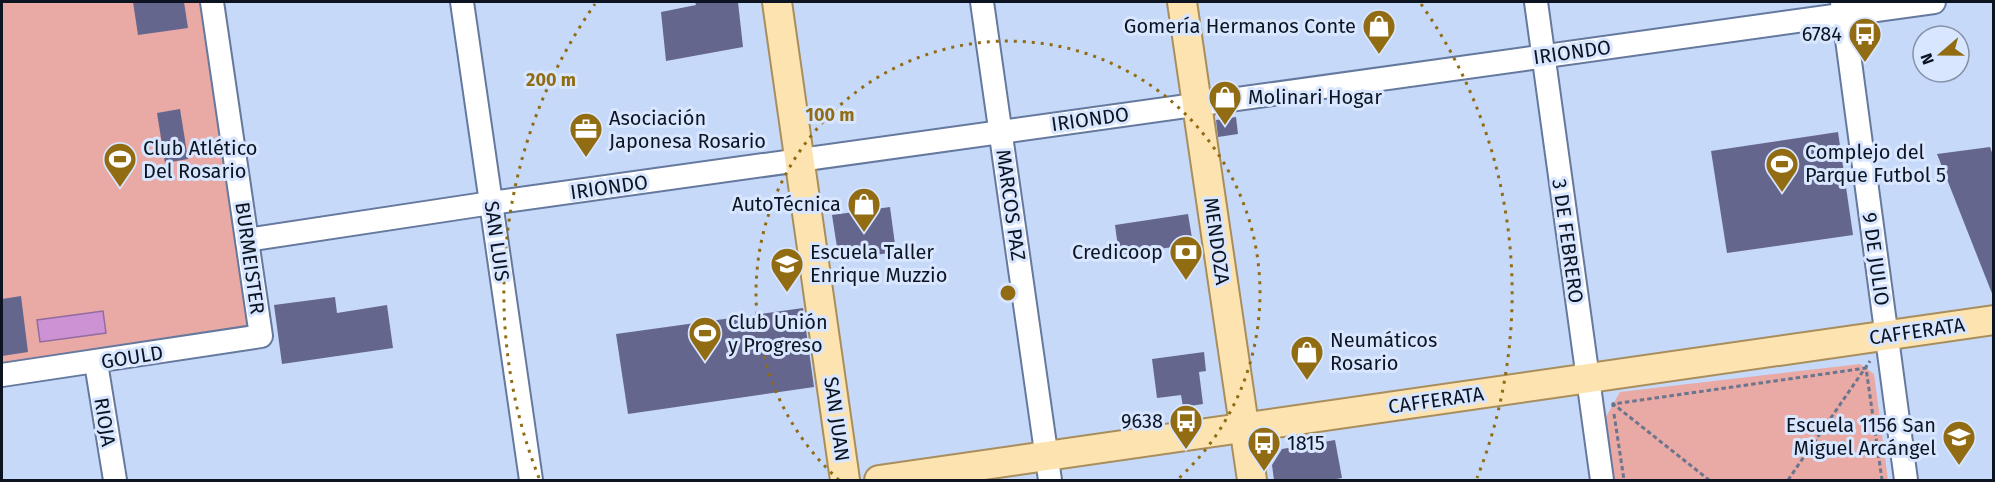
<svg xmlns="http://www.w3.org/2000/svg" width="1995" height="482" font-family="'Fira Sans',sans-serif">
  <rect width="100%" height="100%" fill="#c7d9f9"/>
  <g fill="#e9a9a5">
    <polygon points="2,2 212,2 261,336 2,375"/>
    <polygon points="1860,364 1874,374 1888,480 1614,480 1606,417 1620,392"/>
  </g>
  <polygon fill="#cc92d4" stroke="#926c9f" stroke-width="1.5" points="103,311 106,333 40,342 37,320"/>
  <g fill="#65668e">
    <polygon points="133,2 184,2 188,28 138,35"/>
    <polygon points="695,2 738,2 743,47 666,61 661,12 696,5"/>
    <polygon points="180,109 188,159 165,163 157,113"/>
    <polygon points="1236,117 1238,134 1218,137 1216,120"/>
    <polygon points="1838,132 1853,235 1727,253 1711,151"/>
    <polygon points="1990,147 1994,158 1993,296 1937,154"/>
    <polygon points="890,207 896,252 839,260 832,215"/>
    <polygon points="1188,214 1193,244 1119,255 1115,225"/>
    <polygon points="21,296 28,352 2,356 2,299"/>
    <polygon points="335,297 337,313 387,305 393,348 282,364 274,305"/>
    <polygon points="803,308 814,387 628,414 616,334"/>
    <polygon points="1204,352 1206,371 1199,372 1203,404 1183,407 1181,395 1157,398 1152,359"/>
    <polygon points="1335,440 1342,478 1330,480 1274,480 1272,465 1282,449"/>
  </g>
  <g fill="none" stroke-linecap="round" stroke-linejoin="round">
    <defs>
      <g id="minor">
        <polyline points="462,2 531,480"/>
        <polyline points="982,2 1050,480"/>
        <polyline points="1536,2 1602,480"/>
        <polyline points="1842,2 1906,480"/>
        <polyline points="247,240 491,203 1934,2"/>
        <polyline points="96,363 115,480"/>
        <polyline points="2,375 261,336 212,2"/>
      </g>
      <g id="major">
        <polyline points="777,2 845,480"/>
        <polyline points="1182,2 1252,480"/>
        <polyline points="879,480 1994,320"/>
      </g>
    </defs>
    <use href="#minor" stroke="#65799e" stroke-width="26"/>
    <use href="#major" stroke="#a88e5c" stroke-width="32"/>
    <g stroke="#69768d" stroke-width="3" stroke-dasharray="4.5 3" stroke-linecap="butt">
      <polyline points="1612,403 1709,480"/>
      <polyline points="1613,407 1613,404 1866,368 1882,480"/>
      <polyline points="1614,414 1624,480"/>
      <polyline points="1788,480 1870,361"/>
    </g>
    <use href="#minor" stroke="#fff" stroke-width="22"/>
    <use href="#major" stroke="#fde3b0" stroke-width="28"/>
  </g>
  <g fill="none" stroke="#916c13" stroke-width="3" stroke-dasharray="3 6">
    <path d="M839 480A252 252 0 1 1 1177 480"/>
    <path d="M539 478A504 504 0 0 1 595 4M1421 4A504 504 0 0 1 1477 478"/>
  </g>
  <defs>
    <symbol id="shop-pin" viewBox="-11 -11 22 30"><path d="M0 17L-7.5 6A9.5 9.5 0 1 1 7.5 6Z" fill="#916c13" stroke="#d8e6ff"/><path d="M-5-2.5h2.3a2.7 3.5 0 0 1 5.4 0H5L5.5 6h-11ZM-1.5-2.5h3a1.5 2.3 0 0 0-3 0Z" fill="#fff"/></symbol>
    <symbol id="bus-pin" viewBox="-11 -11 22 30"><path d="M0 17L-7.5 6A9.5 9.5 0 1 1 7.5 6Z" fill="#916c13" stroke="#d8e6ff"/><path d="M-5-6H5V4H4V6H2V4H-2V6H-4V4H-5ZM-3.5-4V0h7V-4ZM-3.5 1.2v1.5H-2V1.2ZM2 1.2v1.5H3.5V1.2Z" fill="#fff"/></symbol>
    <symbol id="office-pin" viewBox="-11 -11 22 30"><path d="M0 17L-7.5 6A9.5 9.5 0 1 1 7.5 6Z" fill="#916c13" stroke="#d8e6ff"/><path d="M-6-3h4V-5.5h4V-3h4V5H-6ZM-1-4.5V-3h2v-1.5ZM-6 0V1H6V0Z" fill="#fff"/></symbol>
    <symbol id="stadium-pin" viewBox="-11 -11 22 30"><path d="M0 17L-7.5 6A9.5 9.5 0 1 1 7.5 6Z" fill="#916c13" stroke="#d8e6ff"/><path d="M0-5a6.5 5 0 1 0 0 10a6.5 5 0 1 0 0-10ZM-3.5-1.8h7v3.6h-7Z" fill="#fff"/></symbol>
    <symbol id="bank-pin" viewBox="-11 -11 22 30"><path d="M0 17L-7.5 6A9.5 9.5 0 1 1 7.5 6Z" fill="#916c13" stroke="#d8e6ff"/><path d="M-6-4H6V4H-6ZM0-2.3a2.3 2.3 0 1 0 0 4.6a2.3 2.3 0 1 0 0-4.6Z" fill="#fff"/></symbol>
    <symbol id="university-pin" viewBox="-11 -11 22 30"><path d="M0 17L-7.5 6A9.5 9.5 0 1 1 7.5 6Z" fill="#916c13" stroke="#d8e6ff"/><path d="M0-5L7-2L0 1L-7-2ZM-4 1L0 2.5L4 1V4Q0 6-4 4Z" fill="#fff"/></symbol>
    <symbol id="school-pin" viewBox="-11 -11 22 30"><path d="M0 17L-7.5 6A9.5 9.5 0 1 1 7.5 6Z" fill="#916c13" stroke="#d8e6ff"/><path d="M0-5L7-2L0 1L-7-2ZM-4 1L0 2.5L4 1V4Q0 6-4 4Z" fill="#fff"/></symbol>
  </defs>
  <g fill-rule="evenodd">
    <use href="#shop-pin" x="1360" y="7" width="38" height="52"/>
    <use href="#bus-pin" x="1846" y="15" width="38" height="52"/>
    <use href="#shop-pin" x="1206" y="78" width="38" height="52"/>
    <use href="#office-pin" x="567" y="110" width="38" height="52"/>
    <use href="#stadium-pin" x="101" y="140" width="38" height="52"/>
    <use href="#stadium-pin" x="1763" y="145" width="38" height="52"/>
    <use href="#shop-pin" x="845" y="185" width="38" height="52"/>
    <use href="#bank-pin" x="1167" y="233" width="38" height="52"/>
    <use href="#university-pin" x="768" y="245" width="38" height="52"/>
    <use href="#stadium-pin" x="686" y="314" width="38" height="52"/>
    <use href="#shop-pin" x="1288" y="333" width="38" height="52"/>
    <use href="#bus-pin" x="1167" y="402" width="38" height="52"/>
    <use href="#school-pin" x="1940" y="418" width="38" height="52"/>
    <use href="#bus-pin" x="1245" y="424" width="38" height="52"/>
  </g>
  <g text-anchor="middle" stroke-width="6" stroke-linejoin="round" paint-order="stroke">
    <g font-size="20" fill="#0c1422" stroke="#d8e6ff" text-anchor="start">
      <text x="1356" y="33" text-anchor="end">Gomería Hermanos Conte</text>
      <text x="1842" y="41" text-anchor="end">6784</text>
      <text x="1248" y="104">Molinari Hogar</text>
      <text x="609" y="125">Asociación<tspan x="609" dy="23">Japonesa Rosario</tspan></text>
      <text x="143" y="155">Club Atlético<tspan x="143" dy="23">Del Rosario</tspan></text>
      <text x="1805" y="159">Complejo del<tspan x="1805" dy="23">Parque Futbol 5</tspan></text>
      <text x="841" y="211" text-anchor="end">AutoTécnica</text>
      <text x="810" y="259">Escuela Taller<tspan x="810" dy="23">Enrique Muzzio</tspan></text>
      <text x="1163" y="259" text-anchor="end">Credicoop</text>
      <text x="728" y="329">Club Unión<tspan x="728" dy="23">y Progreso</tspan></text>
      <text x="1330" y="347">Neumáticos<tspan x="1330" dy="23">Rosario</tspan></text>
      <text x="1163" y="428" text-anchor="end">9638</text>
      <text x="1936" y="432" text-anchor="end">Escuela 1156 San<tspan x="1936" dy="23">Miguel Arcángel</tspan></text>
      <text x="1287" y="450">1815</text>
    </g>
    <g font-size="20" fill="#0c1422" stroke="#d8e6ff">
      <text transform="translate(1572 52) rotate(-8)" y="7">IRIONDO</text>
      <text transform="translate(1090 119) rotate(-8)" y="7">IRIONDO</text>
      <text transform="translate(609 187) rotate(-8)" y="7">IRIONDO</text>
      <text transform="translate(1011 205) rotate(82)" y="7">MARCOS PAZ</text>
      <text transform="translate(497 241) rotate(82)" y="7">SAN LUIS</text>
      <text transform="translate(1217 241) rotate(82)" y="7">MENDOZA</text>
      <text transform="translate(1568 241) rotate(82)" y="7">3 DE FEBRERO</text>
      <text transform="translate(250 258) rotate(82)" y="7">BURMEISTER</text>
      <text transform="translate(1876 259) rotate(82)" y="7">9 DE JULIO</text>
      <text transform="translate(1917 331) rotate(-8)" y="7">CAFFERATA</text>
      <text transform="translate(132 357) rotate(-9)" y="7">GOULD</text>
      <text transform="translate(1436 400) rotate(-8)" y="7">CAFFERATA</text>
      <text transform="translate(837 419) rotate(82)" y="7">SAN JUAN</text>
      <text transform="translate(105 422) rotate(81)" y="7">RIOJA</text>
    </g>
  </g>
  <circle cx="1008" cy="293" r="9" fill="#916c13" stroke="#d8e6ff" stroke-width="3"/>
  <g font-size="18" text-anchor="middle" font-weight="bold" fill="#916c13" stroke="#d8e6ff" stroke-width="6" stroke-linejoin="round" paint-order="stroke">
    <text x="551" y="86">200 m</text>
    <text x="830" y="121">100 m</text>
  </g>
  <rect width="1995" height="482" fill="none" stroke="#0c1422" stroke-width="6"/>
  <g transform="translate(1941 54) rotate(250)"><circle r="28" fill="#d8e6ff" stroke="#8692a7" stroke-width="1.5"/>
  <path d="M0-4.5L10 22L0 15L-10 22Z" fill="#916c13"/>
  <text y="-9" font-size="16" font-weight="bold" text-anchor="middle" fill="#0c1422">N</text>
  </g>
</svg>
